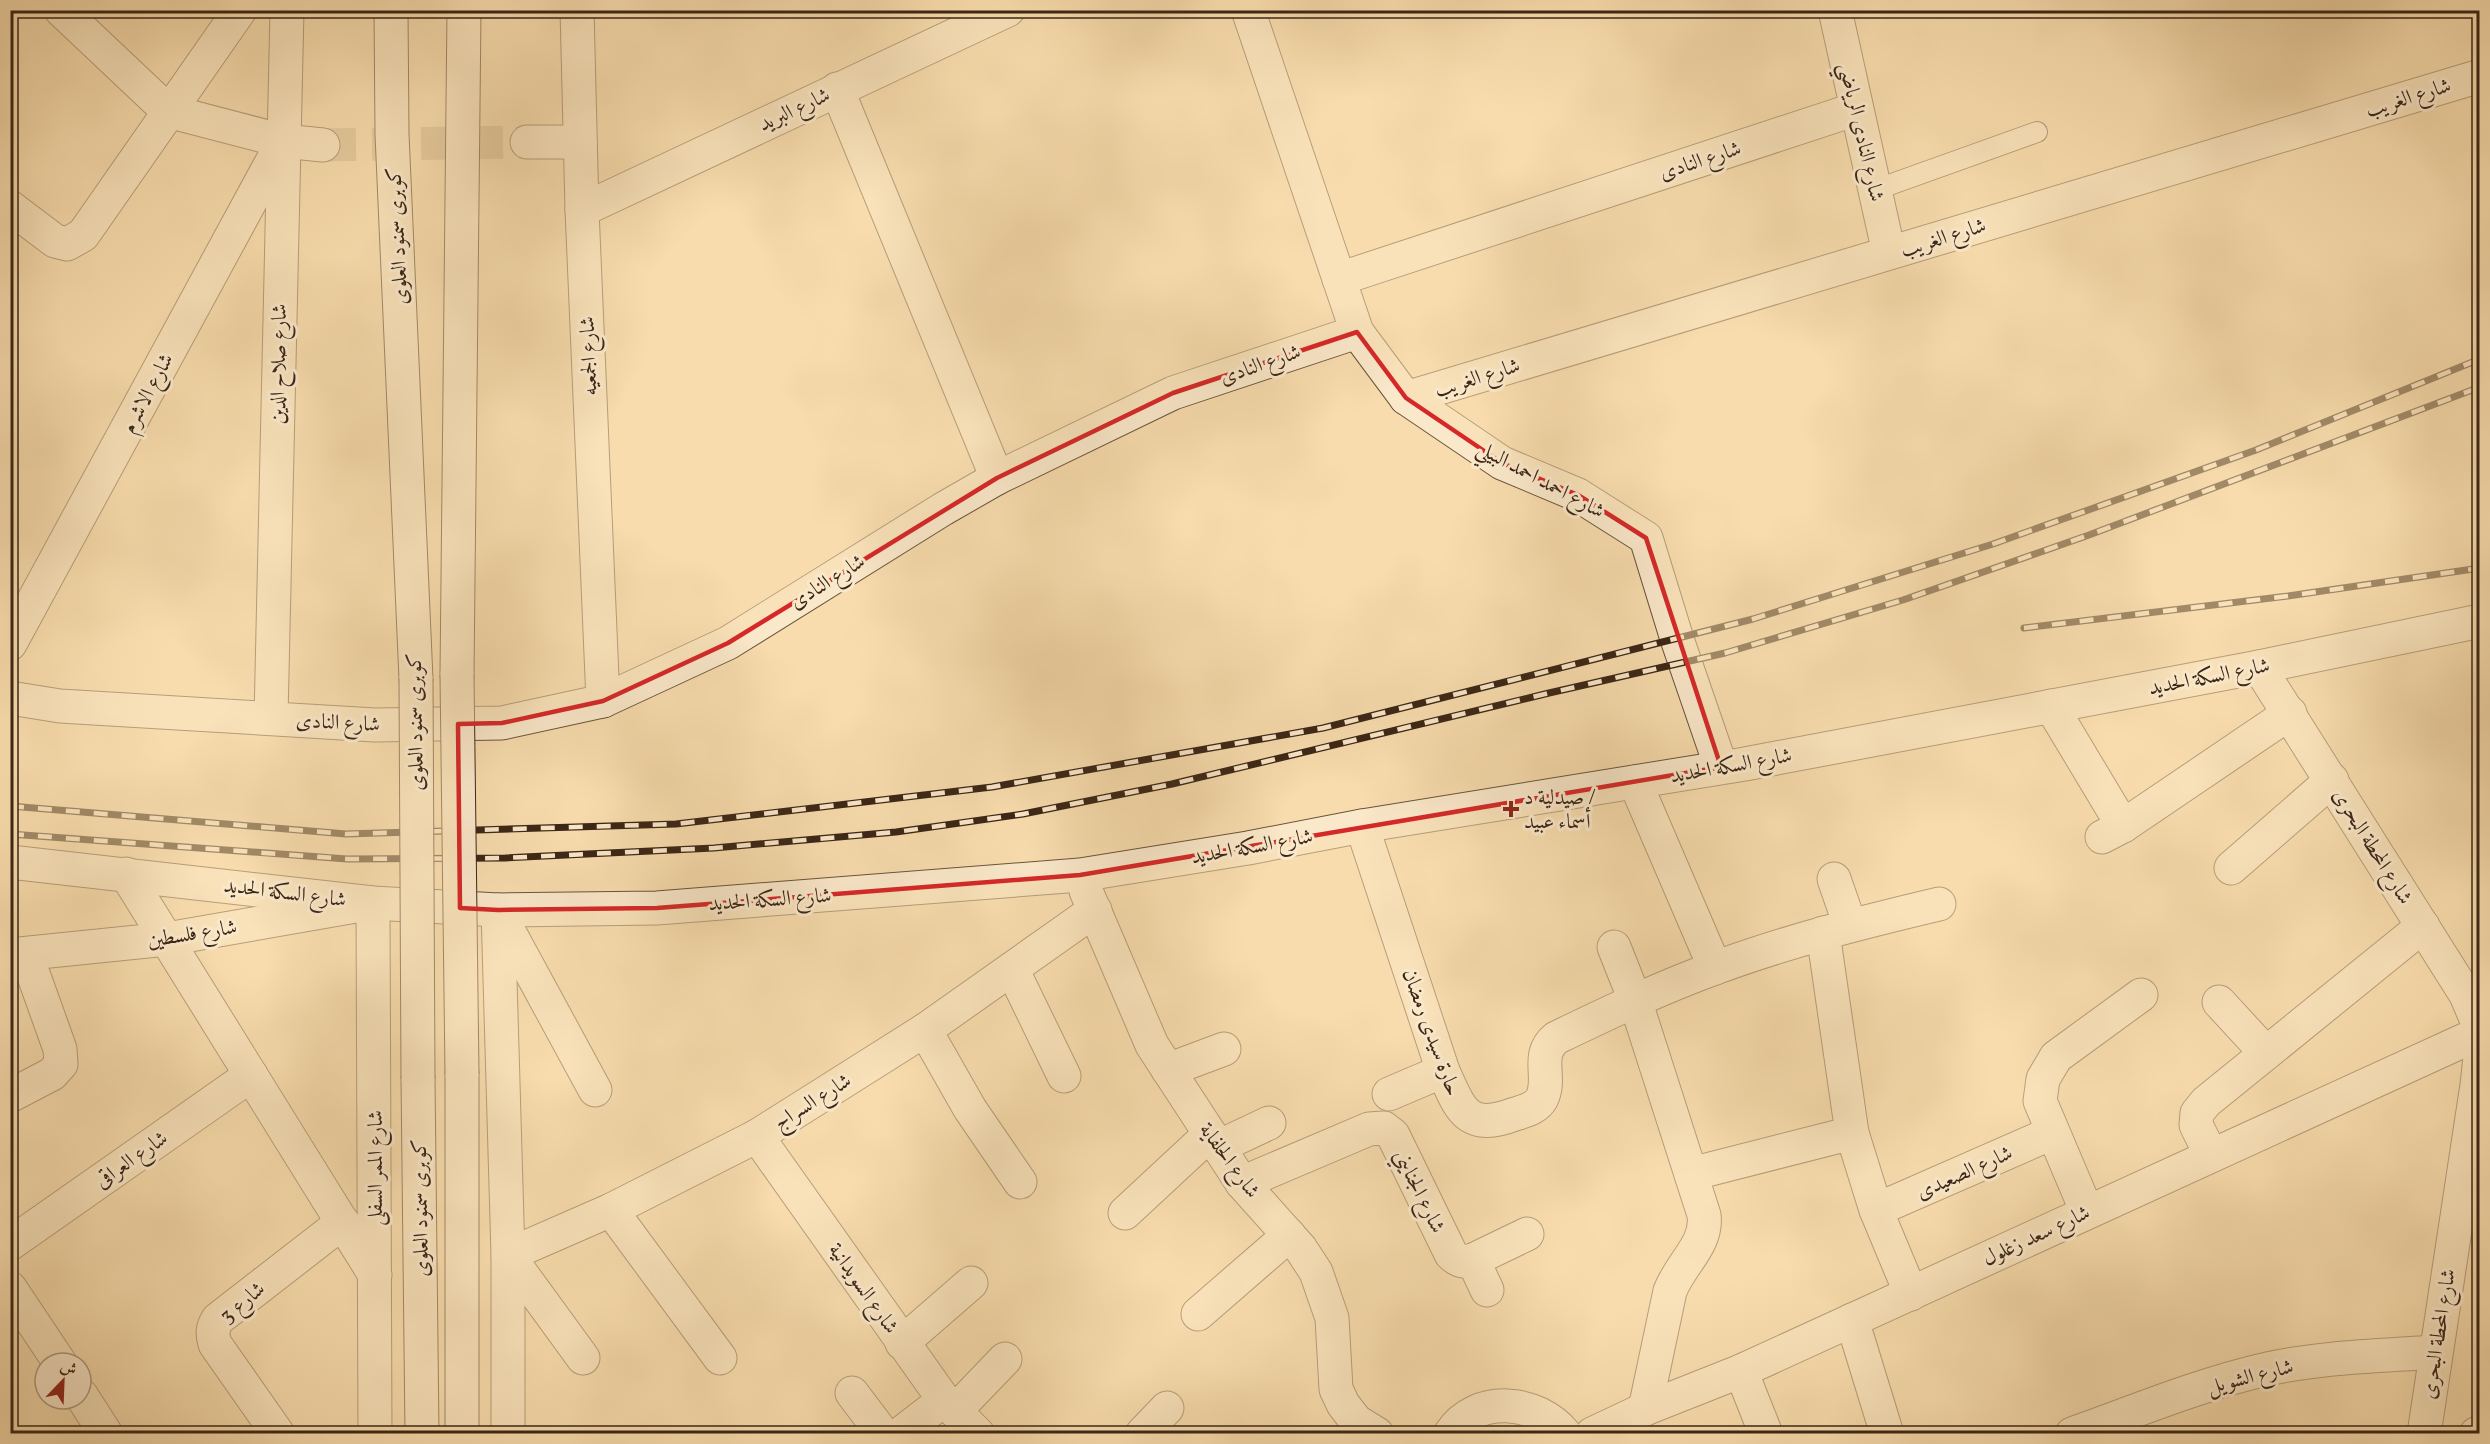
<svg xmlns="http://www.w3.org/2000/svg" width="2490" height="1444" font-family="Vollkorn,Amiri,serif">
  <rect width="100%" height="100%" fill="#f8dcad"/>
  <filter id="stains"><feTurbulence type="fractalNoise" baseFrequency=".00333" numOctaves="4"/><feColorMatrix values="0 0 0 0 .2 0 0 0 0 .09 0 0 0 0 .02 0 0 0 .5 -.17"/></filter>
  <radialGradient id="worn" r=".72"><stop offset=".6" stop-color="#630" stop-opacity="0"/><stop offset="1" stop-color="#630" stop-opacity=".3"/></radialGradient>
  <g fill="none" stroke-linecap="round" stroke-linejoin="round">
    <polyline stroke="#d2b88f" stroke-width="33" stroke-dasharray="33 16" stroke-linecap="butt" points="323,145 527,142"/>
    <defs>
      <polyline id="service" points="1875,190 2037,132"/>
      <g id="minor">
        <polyline points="61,10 168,111 283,141 323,145"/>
        <polyline points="577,10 582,210 603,701"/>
        <polyline points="1248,10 1357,332 1406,398 1502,463 1578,495 1646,538 1677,639 1721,767"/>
        <polyline points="1835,10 1889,253"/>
        <polyline points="837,89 997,478"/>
        <polyline points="527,142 580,142"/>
        <polyline points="10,207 55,241 67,244 83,235 240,10"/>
        <polyline points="582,210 1008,10"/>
        <polyline points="1339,279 1856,109"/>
        <polyline points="1406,398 2480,76"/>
        <polyline points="10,644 281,145"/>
        <polyline points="2259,667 2466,995 2480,1028"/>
        <polyline points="10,698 60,706 375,725 502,723 603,701 728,643 943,509 997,478 1173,393 1357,332"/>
        <polyline points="2051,706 2123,826"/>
        <polyline points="271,718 287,10"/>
        <polyline points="1635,782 1715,968"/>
        <path d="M1362,826L1443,1071C1461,1111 1467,1132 1515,1114C1525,1111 1537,1108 1542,1098C1552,1077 1535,1055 1556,1038C1608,1013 1660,988 1715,968C1788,941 1863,922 1939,904"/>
        <polyline points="2102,837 2123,826 2290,713"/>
        <polyline points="10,862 373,903 498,910 657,908 1080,875 1248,848 1362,826 1745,764 2259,667 2480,621"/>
        <polyline points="2231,868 2332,780"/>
        <polyline points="126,874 375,1275"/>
        <polyline points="1834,879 1850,925"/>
        <polyline points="1086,891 1152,1045 1242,1183 1301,1249 1316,1272 1332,1318 1336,1389 1343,1404 1356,1421 1377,1434"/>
        <polyline points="498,910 508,1255 508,1434"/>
        <polyline points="500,915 595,1090"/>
        <polyline points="1823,933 1852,1133 1876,1210 1911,1294"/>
        <path d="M1614,947L1635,1000L1704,1215C1708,1244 1681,1263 1670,1291L1645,1409"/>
        <polyline points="10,955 167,939 373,903 375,1434"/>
        <polyline points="1012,969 1064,1076"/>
        <polyline points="2219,1002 2266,1053"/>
        <polyline points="925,1030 970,1109 1020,1182"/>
        <polyline points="1168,1070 1224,1049"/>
        <polyline points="1389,1094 1443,1071"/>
        <polyline points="10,1096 52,1074 61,1064 60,1049 26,954"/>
        <polyline points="757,1136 944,1400 978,1434"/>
        <polyline points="1218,1147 1269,1123"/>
        <polyline points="2211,1155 2196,1125 2197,1113 2206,1102 2423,926"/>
        <polyline points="1691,1174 1852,1133"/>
        <path d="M1242,1183L1369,1129L1384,1128L1393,1135L1451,1254C1458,1261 1464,1263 1473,1260L1527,1234"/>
        <polyline points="611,1210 720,1358"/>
        <polyline points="1876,1210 2052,1133"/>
        <polyline points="2087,1212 2040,1101 2043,1079 2056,1057 2141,995"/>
        <polyline points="1125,1213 1210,1134"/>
        <polyline points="10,1244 251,1075"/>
        <polyline points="1473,1260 1487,1290"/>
        <polyline points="10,1288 60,1363"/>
        <polyline points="1198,1314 1289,1235"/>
        <polyline points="1852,1320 1887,1434"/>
        <polyline points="902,1343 971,1283"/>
        <polyline points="583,1358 508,1255 611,1210 757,1136 925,1030 1095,910"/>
        <polyline points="1741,1371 1766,1434"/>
        <polyline points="852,1393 883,1434"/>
        <polyline points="81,1395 106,1434"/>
        <polyline points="955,1411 1005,1359"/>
        <path d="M278,1434L215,1344C212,1334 212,1328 218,1319L343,1222"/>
        <polyline points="900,1434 944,1400"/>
        <polyline points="1142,1434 1167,1408"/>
        <path d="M1450,1434C1477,1393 1537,1400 1565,1434"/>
        <polyline points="1592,1434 1645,1409 1741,1371 2480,1033"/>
        <path d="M2072,1434C2136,1411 2201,1384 2267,1369C2322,1357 2379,1356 2435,1352"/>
        <polyline points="2424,1434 2477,1085 2480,1057"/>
        <polyline points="2476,1434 2480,1432"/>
      </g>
      <g id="secondary">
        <polyline points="391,10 392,134 416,679"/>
        <polyline points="457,675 464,10"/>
        <polyline points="462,1074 462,1434"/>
        <polyline points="418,1079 422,1434"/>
      </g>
    </defs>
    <use href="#service" stroke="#6a543c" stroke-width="22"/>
    <use href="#minor" stroke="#6a543c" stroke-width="35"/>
    <use href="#secondary" stroke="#3b2616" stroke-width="35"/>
    <use href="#service" stroke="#fae8ca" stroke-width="20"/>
    <use href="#minor" stroke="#fae8ca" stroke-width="33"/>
    <use href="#secondary" stroke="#fae8ca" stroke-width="33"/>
    <defs>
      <g id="rail">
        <polyline points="2024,628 2288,596 2480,568"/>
        <polyline points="10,806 346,834 676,824 992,787 1323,728 1753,619 1993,544 2256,450 2480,359"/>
        <polyline points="10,834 347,859 505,858 714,848 896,832 1023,814 1172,784 1549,693 1725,653 1903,600 2089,535 2480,387"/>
      </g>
    </defs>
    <use href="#rail" stroke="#3b2616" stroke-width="7"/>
    <use href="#rail" stroke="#fae8ca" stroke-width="4.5" stroke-dasharray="14" stroke-linecap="butt"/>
    <defs>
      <g id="secondary-bridge">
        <polyline points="457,675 462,1074"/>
        <polyline points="416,679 418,1079"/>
      </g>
    </defs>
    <use href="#secondary-bridge" stroke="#3b2616" stroke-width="35" stroke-linecap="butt"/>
    <use href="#secondary-bridge" stroke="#fae8ca" stroke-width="33"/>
  </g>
  <path d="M0 0H2490V1444H0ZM1357,332L1406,398L1502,463L1578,495L1646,538L1721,767L1080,875L657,908L498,910L460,908L458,724L502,723L603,701L728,643L997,478L1173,393Z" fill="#f8dcad" fill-opacity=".55" fill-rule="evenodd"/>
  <path fill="none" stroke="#d62828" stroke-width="4.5" stroke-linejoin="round" d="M1357,332L1406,398L1502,463L1578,495L1646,538L1721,767L1080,875L657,908L498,910L460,908L458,724L502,723L603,701L728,643L997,478L1173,393Z"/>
  <path fill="#8f2418" stroke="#fae8ca" stroke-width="2" d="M1508 800h6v6h6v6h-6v6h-6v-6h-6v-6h6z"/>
  <g text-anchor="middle" stroke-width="6" stroke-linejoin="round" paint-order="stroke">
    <g font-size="21" fill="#3b2616" stroke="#fae8ca">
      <text transform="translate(2408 97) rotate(-17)" y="7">شارع الغريب</text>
      <text transform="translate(794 109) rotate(-25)" y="7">شارع البريد</text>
      <text transform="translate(1862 132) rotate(77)" y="7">شارع النادى الرياضي</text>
      <text transform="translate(1700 160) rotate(-18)" y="7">شارع النادى</text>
      <text transform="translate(397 236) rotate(-93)" y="7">كوبرى سمنود العلوى</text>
      <text transform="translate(1943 237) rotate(-17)" y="7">شارع الغريب</text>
      <text transform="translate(588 356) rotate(-92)" y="7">شارع الجمعيه</text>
      <text transform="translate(278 364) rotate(-89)" y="7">شارع صلاح الدين</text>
      <text transform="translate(1260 364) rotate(-19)" y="7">شارع النادى</text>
      <text transform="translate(1477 377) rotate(-17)" y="7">شارع الغريب</text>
      <text transform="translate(147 393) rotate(-62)" y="7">شارع الاشرم</text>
      <text transform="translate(1541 479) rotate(28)" y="7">شارع احمد احمد البيلي</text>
      <text transform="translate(827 581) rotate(-32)" y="7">شارع النادى</text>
      <text transform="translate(2209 676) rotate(-11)" y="7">شارع السكة الحديد</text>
      <text transform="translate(338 722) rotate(3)" y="7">شارع النادى</text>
      <text transform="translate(415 722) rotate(-91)" y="7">كوبرى سمنود العلوى</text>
      <text transform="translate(1731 765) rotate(-10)" y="7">شارع السكة الحديد</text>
      <text transform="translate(1252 846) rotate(-10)" y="7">شارع السكة الحديد</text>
      <text transform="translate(2373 846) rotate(58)" y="7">شارع المحطة البحرى</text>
      <text transform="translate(285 892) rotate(7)" y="7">شارع السكة الحديد</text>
      <text transform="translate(770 899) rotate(-4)" y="7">شارع السكة الحديد</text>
      <text transform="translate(192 933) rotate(-9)" y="7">شارع فلسطين</text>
      <text transform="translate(1432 1032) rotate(70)" y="7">حارة سيدى رمضان</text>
      <text transform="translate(812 1101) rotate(-32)" y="7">شارع السراج</text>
      <text transform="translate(131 1159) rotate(-35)" y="7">شارع العراقى</text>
      <text transform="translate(1230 1160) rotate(54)" y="7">شارع الحلفاية</text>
      <text transform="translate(375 1168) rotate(-90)" y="7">شارع الممر السفلى</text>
      <text transform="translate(1964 1172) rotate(-24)" y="7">شارع الصعيدى</text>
      <text transform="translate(1420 1191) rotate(64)" y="7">شارع الجنايني</text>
      <text transform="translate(420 1208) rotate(-91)" y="7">كوبرى سمنود العلوى</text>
      <text transform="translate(2036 1235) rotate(-25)" y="7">شارع سعد زغلول</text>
      <text transform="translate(864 1288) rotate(55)" y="7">شارع السويدانية</text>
      <text transform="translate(242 1302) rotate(-40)" y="7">شارع 3</text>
      <text transform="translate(2438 1334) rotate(-81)" y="7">شارع المحطة البحرى</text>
      <text transform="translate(2250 1376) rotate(-14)" y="7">شارع الشويل</text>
    </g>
    <g font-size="21" fill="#3b2616" stroke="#fae8ca" text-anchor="start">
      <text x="1524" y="804">صيدلية د /<tspan x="1524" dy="24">أسماء عبيد</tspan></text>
    </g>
  </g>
  <rect width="2490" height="1444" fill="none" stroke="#f8dcad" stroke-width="36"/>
  <rect x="12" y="12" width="2466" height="1420" fill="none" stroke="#3b2616" stroke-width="3"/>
  <rect x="18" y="18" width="2454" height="1408" fill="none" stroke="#3b2616" stroke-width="1.5"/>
  <g transform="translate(63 1381) rotate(23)"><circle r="28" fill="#fae8ca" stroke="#ae9a82" stroke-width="1.5"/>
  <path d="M0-4.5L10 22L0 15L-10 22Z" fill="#8f2418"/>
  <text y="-9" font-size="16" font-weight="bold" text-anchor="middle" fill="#3b2616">ش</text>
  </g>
  <rect width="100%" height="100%" filter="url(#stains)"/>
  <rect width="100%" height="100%" fill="url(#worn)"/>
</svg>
